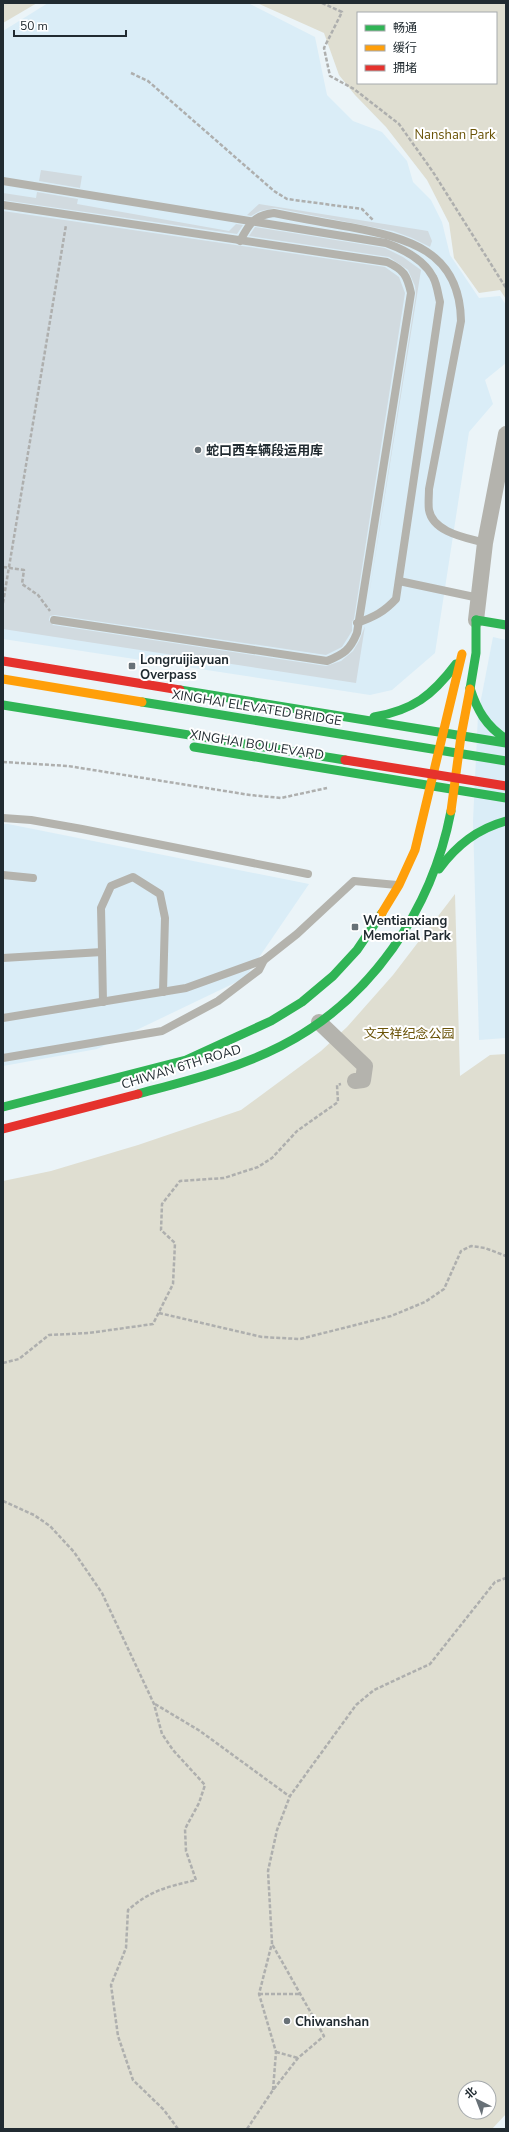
<svg xmlns="http://www.w3.org/2000/svg" width="509" height="2132" font-family="'Nunito Sans','Noto Sans SC',sans-serif">
  <rect width="100%" height="100%" fill="#ebf4f8"/>
  <g fill="#daedf7">
    <polygon points="48,3 248,3 315,37 327,95 353,121 382,132 407,161 413,182 431,200 442,222 450,255 479,298 500,296 506,305 506,363 485,380 493,404 469,432 435,653 392,690 370,695 3,639 3,31"/>
    <polygon points="493,637 506,640 506,1038 479,1040 473,821 478,715"/>
    <polygon points="3,824 8,824 309,884 245,978 97,1049 3,1066"/>
  </g>
  <g fill="#dfded1" fill-rule="evenodd">
    <polygon points="3,3 37,3 3,23"/>
    <path d="M257,3H506V299L500,290L479,293L454,258L449,223L427,180L386,127L355,95L339,75L324,33ZM358,13H496V83H358Z"/>
    <path d="M455,894L460,1076L490,1055L506,1054V2114L492,2129H3V1181L51,1171L138,1145L241,1110L321,1051L347,1027L393,975ZM465,2088H489V2112H465Z"/>
  </g>
  <g fill="#d1dadf">
    <polygon points="41,170 82,176 80,188 39,181"/>
    <polygon points="37,192 78,199 77,204 229,231 236,224 243,225 237,234 3,200 3,193 36,198"/>
    <polygon points="259,204 428,231 432,241 430,247 412,238 393,231 275,208 260,211 251,216 247,215"/>
    <polygon points="3,211 385,267 399,277 405,293 354,619 352,622 352,631 342,647 326,655 55,615 50,616 49,620 53,625 326,666 341,661 353,651 359,641 365,626 356,683 3,629"/>
    <polygon points="255,227 385,248 403,257 421,270 366,614 416,294 415,286 408,270 389,257 249,236"/>
  </g>
  <g fill="none" stroke-linecap="round" stroke-linejoin="round">
    <g stroke="#aeafae" stroke-width="2.5" stroke-dasharray="4 2" stroke-linecap="butt">
      <polyline points="322,3 342,12 324,48 330,76 354,89 399,124 433,172 506,288"/>
      <polyline points="131,73 148,81 274,191 287,199 362,209 374,221"/>
      <polyline points="3,567 24,570 22,584 38,595 50,611"/>
      <polyline points="3,603 66,225"/>
      <polyline points="3,762 68,766 250,795 281,798 327,788"/>
      <polyline points="159,1313 262,1337 300,1339 391,1316 425,1302 444,1289 461,1251 471,1246 485,1248 506,1256"/>
      <polyline points="3,1363 19,1359 49,1335 89,1333 153,1324 173,1284 175,1243 161,1230 162,1204 180,1181 224,1178 258,1167 272,1158 297,1131 338,1102 337,1085 341,1084"/>
      <path d="M3,1501L34,1515L50,1526L74,1552L102,1593L154,1704L162,1734L173,1750L205,1785L199,1803L185,1829L186,1851L196,1880C167,1887 151,1890 128,1910L126,1948L111,1985L118,2036L133,2080L164,2110L178,2129"/>
      <polyline points="155,1704 200,1731 289,1796"/>
      <polyline points="259,1994 300,1994"/>
      <polyline points="276,2052 298,2058"/>
      <polyline points="273,2090 276,2052 259,1994 272,1943 268,1871 277,1830 290,1796 356,1705 374,1690 430,1664 495,1582 506,1578"/>
      <polyline points="247,2129 273,2090 298,2058 324,2036 272,1944"/>
    </g>
    <g stroke="#b4b3ad" stroke-width="8">
      <path d="M3,181L386,243C403,249 424,260 433,277C437,284 438,294 440,302L396,599C384,612 374,617 357,623"/>
      <path d="M3,205L387,262C404,270 407,275 411,293L357,633C350,650 344,654 327,661L54,620"/>
      <path d="M240,241C249,224 254,215 274,213C299,218 325,223 350,227C407,238 460,250 461,321L429,489C429,495 428,504 429,510C433,533 468,538 485,543"/>
      <polyline points="399,581 479,598"/>
      <polyline points="3,818 31,820 82,829 308,874"/>
      <polyline points="3,875 33,878"/>
      <polyline points="102,952 103,1002"/>
      <polyline points="3,958 102,952 101,908 111,886 133,877 160,894 165,918 163,992"/>
      <polyline points="3,1018 186,988 264,960 297,934 354,881 397,885"/>
      <polyline points="3,1058 162,1031 218,1001 259,970 264,960"/>
    </g>
    <g stroke="#b4b3ad" stroke-width="16">
      <polyline points="476,620 485,543 506,434"/>
      <polyline points="319,1022 365,1066 363,1080 355,1081"/>
    </g>
    <g stroke="#30b455" stroke-width="9">
      <polyline points="476,620 506,625"/>
      <path d="M470,688C477,710 486,726 506,739"/>
      <polyline points="470,689 476,653 476,620"/>
      <polyline points="180,690 506,743"/>
      <polyline points="142,702 506,761"/>
      <polyline points="3,705 345,760"/>
      <path d="M374,717C413,710 432,696 456,664"/>
      <polyline points="194,747 506,798"/>
      <path d="M439,869C457,845 477,829 506,821"/>
      <path d="M138,1094C186,1081 236,1069 281,1046C371,1000 432,910 451,811"/>
      <polyline points="3,1107 186,1060 271,1021 302,1002 333,976 357,950 382,913"/>
    </g>
    <g stroke="#ff9f0a" stroke-width="9">
      <polyline points="3,679 142,702"/>
      <polyline points="451,811 461,736 470,689"/>
      <polyline points="382,913 399,885 415,850 462,654"/>
    </g>
    <g stroke="#e5322d" stroke-width="9">
      <polyline points="3,661 180,690"/>
      <polyline points="345,760 506,786"/>
      <polyline points="3,1129 138,1094"/>
    </g>
  </g>
  <g fill="#687177" stroke="#fff" stroke-width="1.5">
    <circle cx="198" cy="450" r="4"/>
    <rect x="128" y="662" width="8" height="8" rx="2"/>
    <rect x="351" y="923" width="8" height="8" rx="2"/>
    <circle cx="287" cy="2021" r="4"/>
  </g>
  <g text-anchor="middle" stroke-width="4" stroke-linejoin="round" paint-order="stroke">
    <g font-size="13" fill="#6a5307" stroke="#fff">
      <text x="455" y="139">Nanshan Park</text>
      <text x="409" y="1038">文天祥纪念公园</text>
    </g>
    <g font-size="13" font-weight="bold" fill="#212b31" stroke="#fff" text-anchor="start">
      <text x="206" y="455">蛇口西车辆段运用库</text>
      <text x="140" y="664">Longruijiayuan<tspan x="140" dy="15">Overpass</tspan></text>
      <text x="363" y="925">Wentianxiang<tspan x="363" dy="15">Memorial Park</tspan></text>
      <text x="295" y="2026">Chiwanshan</text>
    </g>
    <g font-size="13" fill="#212b31" stroke="#fff">
      <text transform="translate(257 707) rotate(9)" y="5">XINGHAI ELEVATED BRIDGE</text>
      <text transform="translate(257 744) rotate(9)" y="5">XINGHAI BOULEVARD</text>
      <text transform="translate(181 1066) rotate(-17)" y="5">CHIWAN 6TH ROAD</text>
    </g>
  </g>
  <rect width="509" height="2132" fill="none" stroke="#212b31" stroke-width="8"/>
  <rect x="357" y="12" width="140" height="72" fill="#ffffff" stroke="#a6aaad"/>
  <rect x="365" y="25" width="20" height="6" fill="#30b455" stroke="#a6aaad"/>
  <text x="393" y="32" font-size="12" fill="#212b31">畅通</text>
  <rect x="365" y="45" width="20" height="6" fill="#ff9f0a" stroke="#a6aaad"/>
  <text x="393" y="52" font-size="12" fill="#212b31">缓行</text>
  <rect x="365" y="65" width="20" height="6" fill="#e5322d" stroke="#a6aaad"/>
  <text x="393" y="72" font-size="12" fill="#212b31">拥堵</text>
  <g transform="translate(477 2100) rotate(318)"><circle r="19" fill="#ffffff" stroke="#a6aaad"/>
  <path d="M0-3L7 15L0 10L-7 15Z" fill="#687177"/>
  <text y="-6" font-size="11" font-weight="bold" text-anchor="middle" fill="#212b31">北</text>
  </g>
  <path d="M14 30v6h112v-6" fill="none" stroke="#212b31" stroke-width="2"/>
  <text x="20" y="30" font-size="12" fill="#212b31" stroke="#ffffff" stroke-width="3" paint-order="stroke">50 m</text>
</svg>
